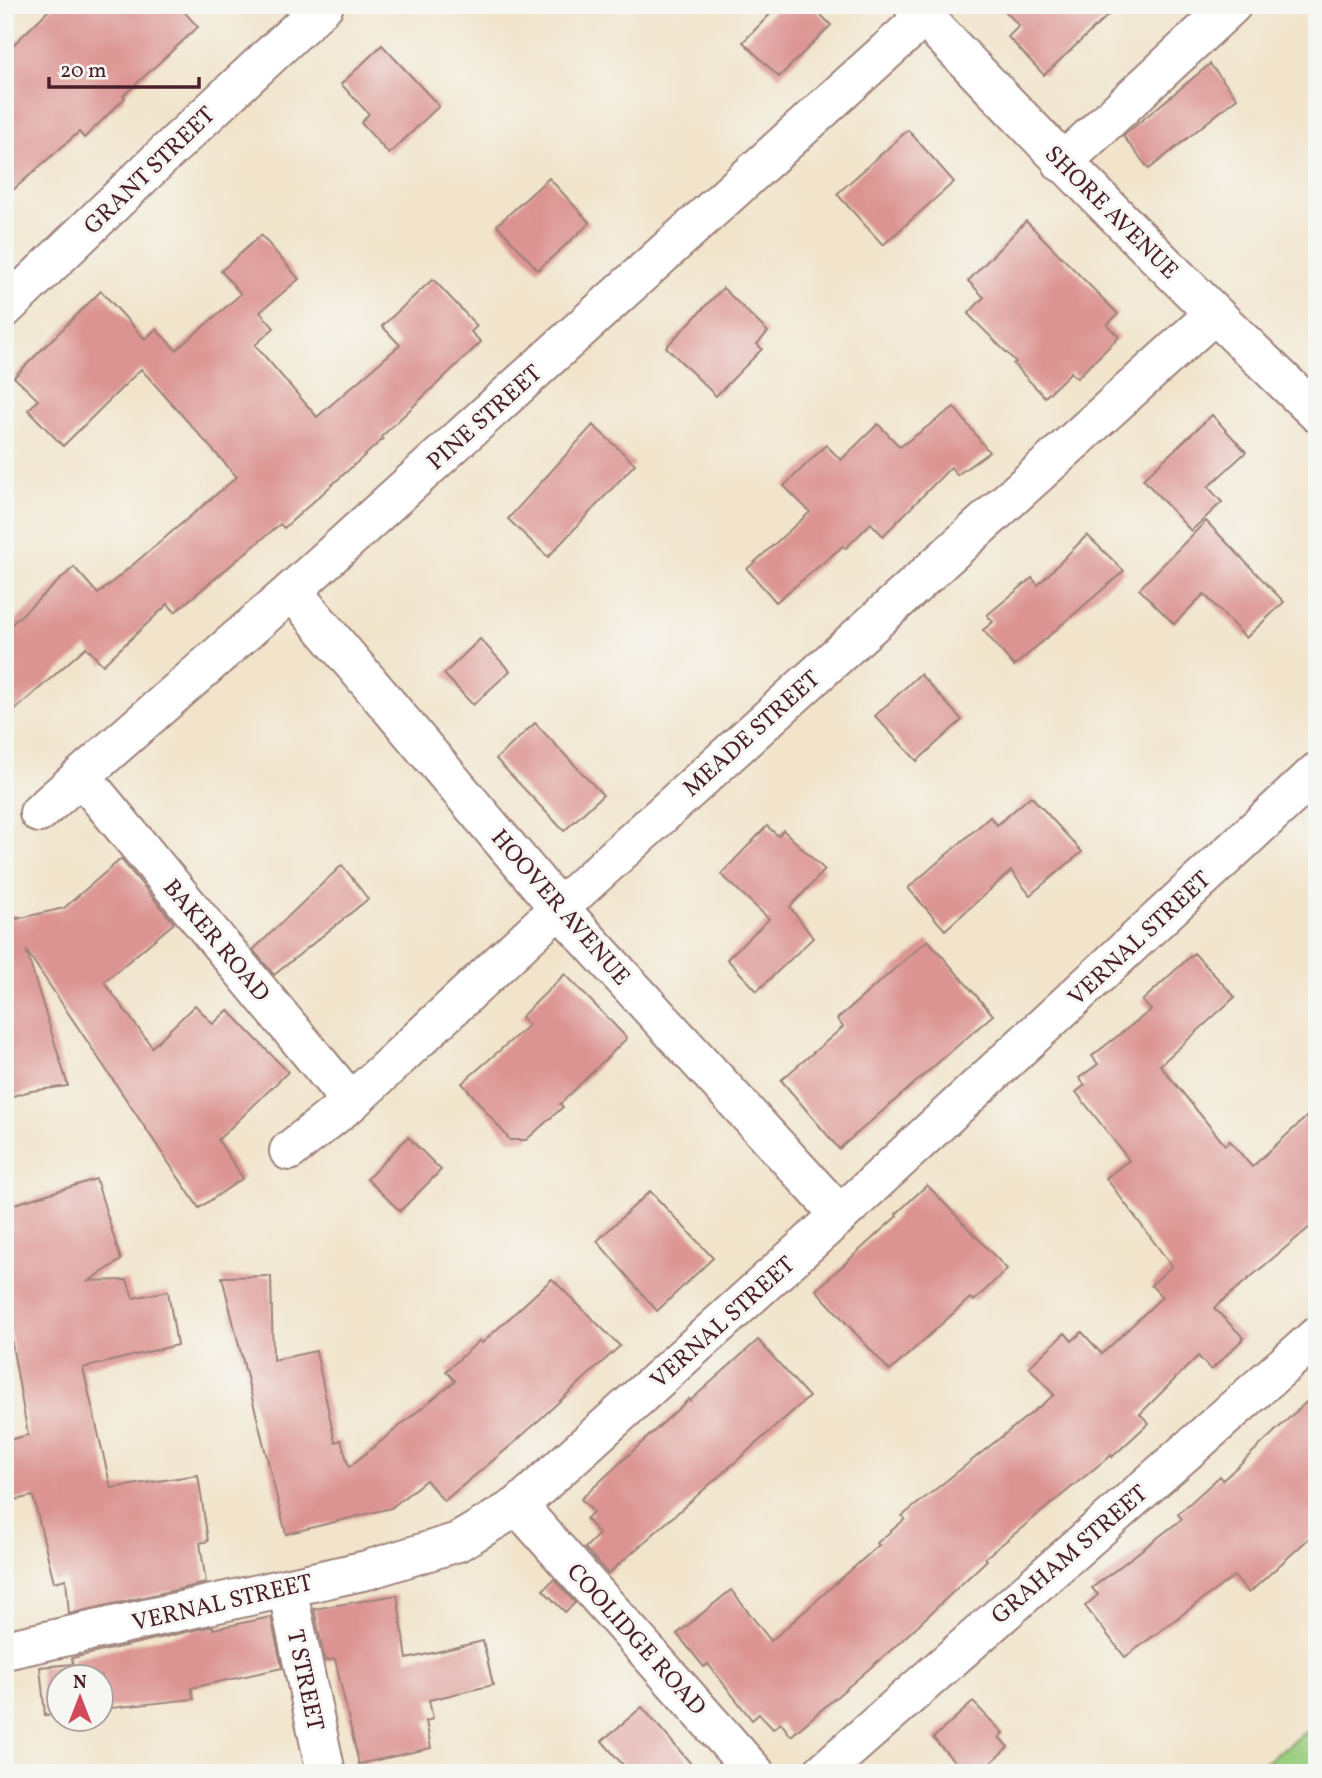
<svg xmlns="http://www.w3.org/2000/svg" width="1322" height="1778" font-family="Vollkorn,serif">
  <rect width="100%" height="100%" fill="#f6f6f2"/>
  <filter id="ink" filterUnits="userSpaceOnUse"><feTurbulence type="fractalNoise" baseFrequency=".0143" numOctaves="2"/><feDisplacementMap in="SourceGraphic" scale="14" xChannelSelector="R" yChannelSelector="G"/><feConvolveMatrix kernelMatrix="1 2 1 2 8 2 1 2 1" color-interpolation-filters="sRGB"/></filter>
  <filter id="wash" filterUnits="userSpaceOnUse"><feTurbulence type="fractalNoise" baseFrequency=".00686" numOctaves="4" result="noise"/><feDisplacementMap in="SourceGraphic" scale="28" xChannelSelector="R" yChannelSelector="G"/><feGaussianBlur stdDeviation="1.57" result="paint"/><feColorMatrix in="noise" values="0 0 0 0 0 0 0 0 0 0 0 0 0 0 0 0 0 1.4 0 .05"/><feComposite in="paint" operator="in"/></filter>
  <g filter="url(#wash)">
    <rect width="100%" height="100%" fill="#f1e4cb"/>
    <polygon fill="#99ce7f" stroke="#727655" stroke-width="2" points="1317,1723 1317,1773 1251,1773"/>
    <g id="blocks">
      <g fill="#dc9492">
        <polygon points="54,5 178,5 198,27 123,96 125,98 84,138 79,132 5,197 5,53"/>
        <polygon points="779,5 811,5 831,25 779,77 743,42"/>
        <polygon points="1000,5 1119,5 1044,75 1008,37 1019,26"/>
        <polygon points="382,45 439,106 389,154 361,123 369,114 341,84"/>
        <polygon points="1210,64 1237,98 1149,169 1123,136"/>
        <polygon points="908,130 954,182 883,245 837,194"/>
        <polygon points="549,178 590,223 538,270 497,225"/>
        <polygon points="1026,221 1118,314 1107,325 1119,337 1077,378 1071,372 1045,397 1013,364 1016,362 968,314 984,297 968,281"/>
        <polygon points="261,235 299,279 260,312 274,328 255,345 317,417 400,345 382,326 433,279 477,326 471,332 481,342 381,437 383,439 284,528 280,524 175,612 168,604 103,665 86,647 5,719 5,630 74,567 98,594 237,477 141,369 63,446 28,410 38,400 14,377 101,291 145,339 156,329 176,350 241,294 221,271"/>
        <polygon points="723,288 768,332 757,344 762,349 716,396 666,347"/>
        <polygon points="954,407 989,452 957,475 951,467 883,536 871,523 846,548 843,546 776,602 747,569 810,512 784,486 826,445 841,460 878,424 900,447"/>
        <polygon points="1212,415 1246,452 1208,487 1222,502 1191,531 1143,479"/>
        <polygon points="593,425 635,464 548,557 508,519"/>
        <polygon points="1206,521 1284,602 1246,638 1204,594 1174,624 1139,589"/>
        <polygon points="1087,535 1124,571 1014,666 983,630 993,622 987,615 1032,578 1038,585"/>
        <polygon points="480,639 510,671 473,705 444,674"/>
        <polygon points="920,674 962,720 917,761 875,716"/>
        <polygon points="535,723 603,795 564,831 496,759"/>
        <polygon points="1031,796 1082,852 1030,895 1011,871 945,930 908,888 990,817 997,825"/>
        <polygon points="767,826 778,836 783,830 825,870 790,907 813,938 757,991 727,959 769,919 721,874"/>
        <polygon points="121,859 174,923 104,982 152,1047 195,1005 213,1024 228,1010 288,1072 218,1140 243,1178 199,1208 26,950 68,1086 31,1091 5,1098 5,916 15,915 16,919 64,908"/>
        <polygon points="342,865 368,899 274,975 253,950"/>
        <polygon points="928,940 993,1015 839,1149 781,1080 843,1027 837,1019"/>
        <polygon points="1194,953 1235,997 1160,1065 1225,1145 1230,1141 1252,1167 1317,1107 1317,1221 1214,1308 1244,1338 1211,1370 1198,1356 1140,1414 1149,1423 1112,1457 1111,1455 985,1558 987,1560 898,1644 791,1736 781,1723 773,1729 759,1714 752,1720 708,1664 704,1667 677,1634 731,1590 771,1641 879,1545 877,1543 905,1519 902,1516 1054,1395 1029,1367 1065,1333 1072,1341 1082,1332 1102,1354 1162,1297 1151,1285 1172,1266 1106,1178 1129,1160 1076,1092 1085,1085 1079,1078 1098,1064 1092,1056 1151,1010 1142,1001"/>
        <polygon points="565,974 627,1038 560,1104 563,1107 526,1140 510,1140 462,1083 529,1025 521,1017"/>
        <polygon points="408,1137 441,1170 400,1211 367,1179"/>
        <polygon points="96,1179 121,1260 89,1281 127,1280 133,1298 168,1291 177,1345 83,1368 111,1488 198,1475 208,1541 200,1543 206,1583 69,1614 66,1579 54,1582 33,1496 5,1502 5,1441 28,1435 10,1333 5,1334 5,1207"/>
        <polygon points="927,1185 1007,1269 974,1301 970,1298 890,1371 816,1290 897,1216 896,1214"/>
        <polygon points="650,1191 713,1258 657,1311 597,1241"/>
        <polygon points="271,1276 273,1360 316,1351 335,1442 341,1440 349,1467 455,1381 446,1371 480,1340 482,1343 552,1279 620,1346 514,1443 444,1501 426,1480 391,1508 286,1534 222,1277"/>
        <polygon points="758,1340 809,1397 608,1574 585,1548 599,1534 586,1519 593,1512 581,1499 689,1399 690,1401"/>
        <polygon points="1317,1392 1317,1531 1249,1593 1234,1576 1125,1657 1085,1606 1098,1595 1092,1588 1182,1519 1178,1514 1220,1476 1223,1480"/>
        <polygon points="554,1579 575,1603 565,1612 543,1590"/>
        <polygon points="397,1595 407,1659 483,1641 493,1685 429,1700 433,1719 426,1721 431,1748 359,1764 335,1659 325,1661 314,1609"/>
        <polygon points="271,1617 282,1668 191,1688 194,1699 102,1709 102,1676 60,1676 60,1713 45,1715 40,1667 73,1664 72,1658 213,1626 213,1629"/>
        <polygon points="973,1702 1003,1733 999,1737 1008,1747 980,1773 965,1773 933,1738"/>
        <polygon points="642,1707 699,1773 630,1773 602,1741"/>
      </g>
    </g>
  </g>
  <g filter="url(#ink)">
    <use href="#blocks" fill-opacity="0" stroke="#9e827b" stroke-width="2"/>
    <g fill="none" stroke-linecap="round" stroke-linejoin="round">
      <defs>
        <g id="street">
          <path d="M913,5C1045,144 1178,281 1317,413"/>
          <polyline points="1062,163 1232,5"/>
          <polyline points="5,308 170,149 324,5"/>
          <polyline points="292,591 559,908 840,1215"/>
          <polyline points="82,777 351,1102"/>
          <polyline points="39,813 292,591 924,17"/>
          <polyline points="289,1151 351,1102 559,908 1213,315"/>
          <polyline points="518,1506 755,1773"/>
          <polyline points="287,1588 326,1773"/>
          <polyline points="5,1650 367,1570 458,1542 518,1506 840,1215 1317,772"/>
          <polyline points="822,1773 1317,1336"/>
        </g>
      </defs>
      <use href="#street" stroke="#9e827b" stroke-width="42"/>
      <use href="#street" stroke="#fff" stroke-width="38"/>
    </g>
  </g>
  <g text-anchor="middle" stroke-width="6" stroke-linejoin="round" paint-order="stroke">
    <g font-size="24" fill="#4a1f2b" stroke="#f6f6f2">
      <text transform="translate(149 170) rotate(-44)" y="8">GRANT STREET</text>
      <text transform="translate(1112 212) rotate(45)" y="8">SHORE AVENUE</text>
      <text transform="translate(484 417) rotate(-42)" y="8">PINE STREET</text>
      <text transform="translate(751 733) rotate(-42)" y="8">MEADE STREET</text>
      <text transform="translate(561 907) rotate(49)" y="8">HOOVER AVENUE</text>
      <text transform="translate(1139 938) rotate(-43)" y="8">VERNAL STREET</text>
      <text transform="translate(217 940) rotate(50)" y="8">BAKER ROAD</text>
      <text transform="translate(722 1322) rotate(-42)" y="8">VERNAL STREET</text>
      <text transform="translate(1069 1554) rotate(-41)" y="8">GRAHAM STREET</text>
      <text transform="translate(222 1602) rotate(-13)" y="8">VERNAL STREET</text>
      <text transform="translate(637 1639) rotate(48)" y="8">COOLIDGE ROAD</text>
      <text transform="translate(306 1680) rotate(78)" y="8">T STREET</text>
    </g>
  </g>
  <rect width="1322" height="1778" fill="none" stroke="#f6f6f2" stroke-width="28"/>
  <g transform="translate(80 1698)"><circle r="33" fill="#f6f6f2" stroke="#b1a0a2" stroke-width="2"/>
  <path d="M0-5L12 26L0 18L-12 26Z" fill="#d1495b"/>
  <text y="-10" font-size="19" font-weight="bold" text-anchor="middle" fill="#4a1f2b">N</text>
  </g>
  <path d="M49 77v10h150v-10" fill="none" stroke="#4a1f2b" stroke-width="3.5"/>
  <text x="60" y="77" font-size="21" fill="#4a1f2b" stroke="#f6f6f2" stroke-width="5" paint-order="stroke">20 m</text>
</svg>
